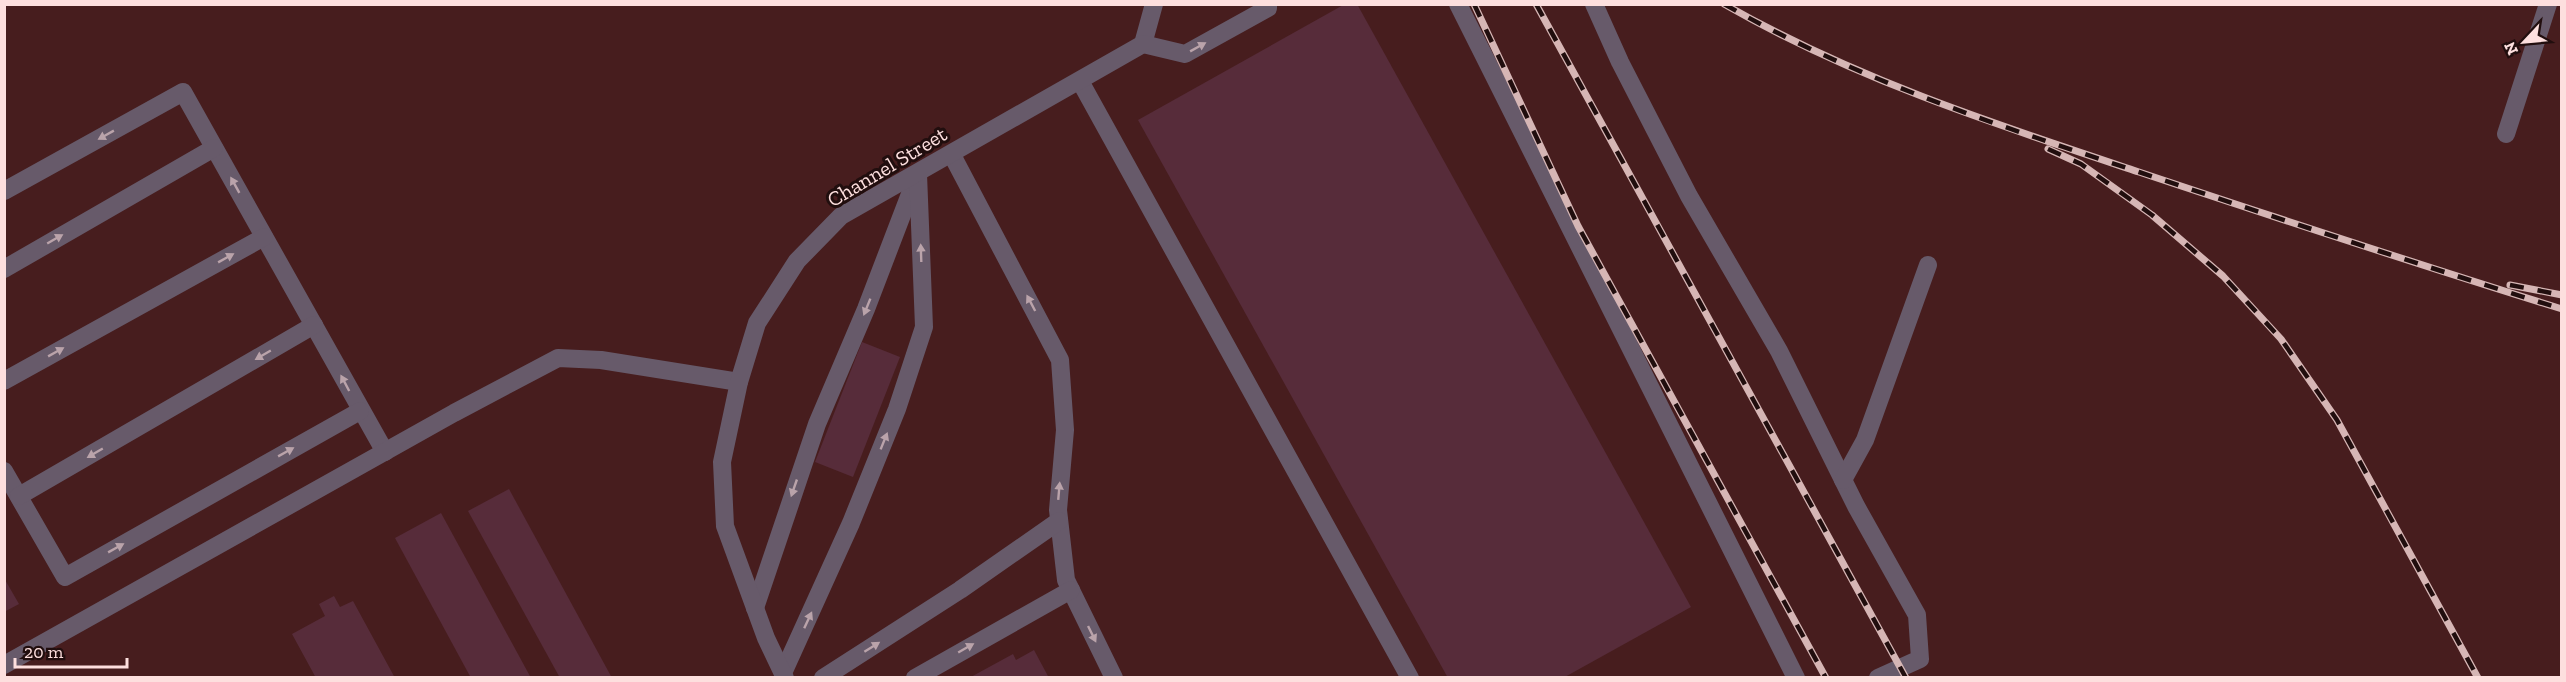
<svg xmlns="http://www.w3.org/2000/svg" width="2566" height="682" font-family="'Zilla Slab',serif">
  <rect width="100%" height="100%" fill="#471d1e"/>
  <g fill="#572c3a">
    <polygon points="1345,4 1357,4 1691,607 1563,678 1448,678 1138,120"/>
    <polygon points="862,342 900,357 853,477 815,462"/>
    <polygon points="509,489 612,678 560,678 468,511"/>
    <polygon points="441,513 531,678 471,678 395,538"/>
    <polygon points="4,578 19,604 4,612"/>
    <polygon points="334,596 340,607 353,601 395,678 316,678 292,634 325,616 319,604"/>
    <polygon points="1034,650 1049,678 969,678 1013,654 1016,660"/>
  </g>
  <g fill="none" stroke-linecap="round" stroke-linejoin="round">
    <g stroke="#675a6a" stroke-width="18">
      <polyline points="1458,4 1796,678"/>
      <polyline points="1594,4 1620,62 1689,196 1779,351 1856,506 1917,615 1920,659 1878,678"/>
      <polyline points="1143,44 1154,4"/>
      <polyline points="1080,81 1410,678"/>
      <polyline points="2506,134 2548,4"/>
      <polyline points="952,155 1060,360 1065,430 1058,510 1066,580 1114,678"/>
      <polyline points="4,191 183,92 385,452"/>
      <polyline points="4,269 214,148"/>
      <polyline points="4,381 264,237"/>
      <polyline points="4,471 65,577 360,411"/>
      <polyline points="1843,480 1865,440 1928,265"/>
      <polyline points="19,496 314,325"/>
      <polyline points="755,608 817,424 866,309 915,181"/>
      <polyline points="4,665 454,413 558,358 601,360 739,382"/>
      <polyline points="783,673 851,523 897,409 924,327 918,174"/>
      <polyline points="785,678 766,638 725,526 722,462 739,382 757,323 797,261 841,216 1143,44 1185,54 1268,8 1268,4"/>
      <polyline points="823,678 960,590 1059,521"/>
      <polyline points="915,678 1071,590"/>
    </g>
    <defs>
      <g id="rail">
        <polyline points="1474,4 1578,226 1826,678"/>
        <polyline points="1536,4 1906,678"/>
        <path d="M1724,4C1855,79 1997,125 2139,172C2280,219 2420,265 2562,309"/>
        <polyline points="2048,149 2081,164 2152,215 2223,276 2281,339 2337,420 2478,678"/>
        <polyline points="2510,285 2562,295"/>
      </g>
    </defs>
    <use href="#rail" stroke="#d6b6b5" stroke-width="7"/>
    <use href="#rail" stroke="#210e0e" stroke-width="4.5" stroke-dasharray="14" stroke-linecap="butt"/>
  </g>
  <defs><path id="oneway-solid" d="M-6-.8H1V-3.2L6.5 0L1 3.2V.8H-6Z" transform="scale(1.5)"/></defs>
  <g fill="#baa3aa">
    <use href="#oneway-solid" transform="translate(1198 47) rotate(-29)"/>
    <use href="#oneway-solid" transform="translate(106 135) rotate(151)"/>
    <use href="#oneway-solid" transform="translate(235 185) rotate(-119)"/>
    <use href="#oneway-solid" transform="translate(55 239) rotate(-30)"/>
    <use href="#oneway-solid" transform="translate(921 253) rotate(-92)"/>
    <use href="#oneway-solid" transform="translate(226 258) rotate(-29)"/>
    <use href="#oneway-solid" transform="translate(1031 303) rotate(-118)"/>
    <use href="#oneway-solid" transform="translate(867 307) rotate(112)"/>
    <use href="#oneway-solid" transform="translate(56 352) rotate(-29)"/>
    <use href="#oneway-solid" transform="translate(263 355) rotate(150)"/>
    <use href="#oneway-solid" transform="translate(345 383) rotate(-118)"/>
    <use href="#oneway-solid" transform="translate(884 441) rotate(-68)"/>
    <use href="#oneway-solid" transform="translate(286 452) rotate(-29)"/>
    <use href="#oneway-solid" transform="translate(95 453) rotate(150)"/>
    <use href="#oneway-solid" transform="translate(794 488) rotate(109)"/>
    <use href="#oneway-solid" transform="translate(1059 491) rotate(-85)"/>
    <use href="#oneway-solid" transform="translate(116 548) rotate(-29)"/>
    <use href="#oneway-solid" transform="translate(808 620) rotate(-65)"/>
    <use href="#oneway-solid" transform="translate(1092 634) rotate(64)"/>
    <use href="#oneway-solid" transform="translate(872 647) rotate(-32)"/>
    <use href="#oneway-solid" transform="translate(966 648) rotate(-30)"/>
  </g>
  <g text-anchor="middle" stroke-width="6" stroke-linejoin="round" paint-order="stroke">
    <g font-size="21" fill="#fddfde" stroke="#210e0e">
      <text transform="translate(887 167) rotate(-31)" y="7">Channel Street</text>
    </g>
  </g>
  <rect width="2566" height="682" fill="none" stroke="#fddfde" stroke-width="12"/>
  <g transform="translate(2524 42) rotate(244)" stroke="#210e0e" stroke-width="4.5" paint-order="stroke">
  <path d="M0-4.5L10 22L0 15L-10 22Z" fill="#fddfde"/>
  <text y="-9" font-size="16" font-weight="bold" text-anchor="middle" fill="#fddfde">N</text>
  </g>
  <path d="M15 658v9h112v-9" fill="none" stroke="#fddfde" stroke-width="3"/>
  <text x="24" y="658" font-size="18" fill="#fddfde" stroke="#210e0e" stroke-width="4.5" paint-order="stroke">20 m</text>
</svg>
